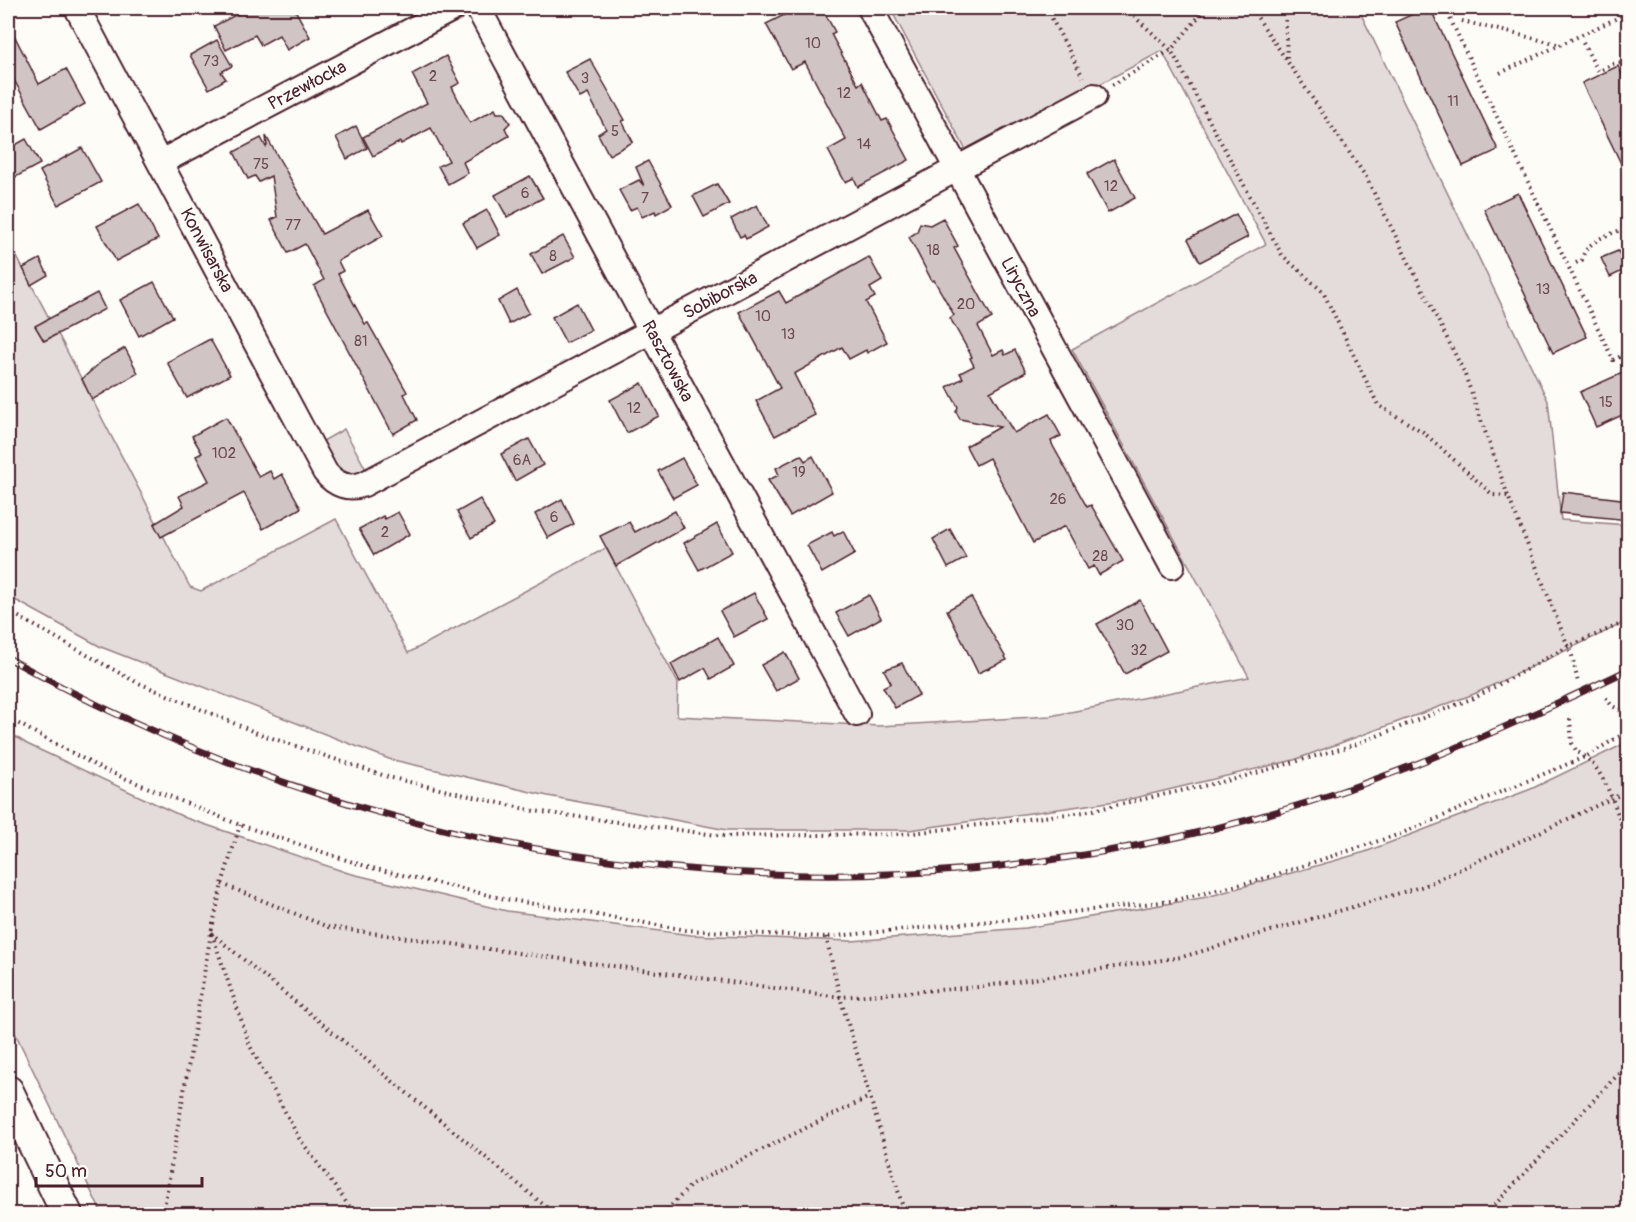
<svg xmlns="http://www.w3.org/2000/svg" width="1636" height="1222" font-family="Pangolin,sans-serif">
  <rect width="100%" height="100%" fill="#fdfcf7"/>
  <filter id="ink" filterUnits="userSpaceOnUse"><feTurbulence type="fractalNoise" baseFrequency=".0167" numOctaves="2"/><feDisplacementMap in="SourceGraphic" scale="12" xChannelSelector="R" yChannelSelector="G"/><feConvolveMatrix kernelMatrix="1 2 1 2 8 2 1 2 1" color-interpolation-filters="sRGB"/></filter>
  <g filter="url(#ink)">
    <g fill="#e3dcda" stroke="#967e82" stroke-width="1.5">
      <polygon points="890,8 1358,8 1548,401 1561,520 1628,525 1628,621 1474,694 1294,760 1130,799 909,830 727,830 548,796 389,759 101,647 8,596 8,240 49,318 36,326 44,341 58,334 190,587 201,591 336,519 408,653 606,548 678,683 677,716 880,726 1050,716 1249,677 1072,349 1266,244 1162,51 968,154"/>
      <path d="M344,429L368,473C340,479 334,462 323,441Z"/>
      <polygon points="8,732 27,744 186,818 348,873 507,911 691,935 851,941 1026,928 1207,897 1365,852 1531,789 1628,742 1628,1214 102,1214 8,1018"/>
    </g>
    <g fill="#d0c5c4" stroke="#4a1f2b" stroke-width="1.5">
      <polygon points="249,8 294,8 310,37 287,50 279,35 261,45 255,35 226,50 214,26"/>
      <polygon points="798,8 822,8 835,32 831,34 858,85 862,82 882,121 887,119 909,160 858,187 854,178 845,182 828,150 846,140 805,62 791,69 766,24"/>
      <polygon points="1426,8 1430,8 1498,150 1463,166 1395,22"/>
      <polygon points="8,23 39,84 66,69 85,104 41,129 8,69"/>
      <polygon points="217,40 232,66 221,72 226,79 209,89 190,55"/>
      <polygon points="446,56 460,83 452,87 470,123 495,109 497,113 504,113 510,123 505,128 509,136 463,162 468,173 448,184 438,166 449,161 431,128 401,144 400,142 373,156 363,137 427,103 412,74"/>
      <polygon points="590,59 625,120 622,121 633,142 609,155 598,134 606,129 588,94 580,98 565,72"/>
      <polygon points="1618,66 1629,88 1629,180 1582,83"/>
      <polygon points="356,126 367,148 347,159 336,137"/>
      <polygon points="266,136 322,234 368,210 383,236 338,261 343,271 338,274 365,324 368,323 407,392 404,394 417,420 393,434 314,286 324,280 305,244 288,253 271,220 277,217 271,176 259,182 255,176 248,179 234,152 261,138 266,147 267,146"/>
      <polygon points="26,139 40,164 8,181 8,149"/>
      <polygon points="82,148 101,182 58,205 40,171"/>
      <polygon points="1114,159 1135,198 1108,213 1087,174"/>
      <polygon points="648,161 672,205 656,214 655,211 642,217 637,207 630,210 619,190 639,180 644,186 636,167"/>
      <polygon points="530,176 543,198 507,217 495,195"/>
      <polygon points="717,184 729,204 704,217 693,196"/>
      <polygon points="1518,193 1587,337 1553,353 1484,209"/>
      <polygon points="139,204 158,239 116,261 97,226"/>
      <polygon points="757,205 768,227 746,239 744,235 740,237 731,219"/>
      <polygon points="487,210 500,235 477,248 463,223"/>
      <polygon points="1236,214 1248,237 1200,262 1188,239"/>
      <polygon points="943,218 958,246 954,248 992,318 978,326 993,355 1003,350 1005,355 1015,350 1026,372 990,392 1014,433 1049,414 1061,436 1051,441 1053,446 1087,507 1091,505 1123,561 1099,575 1094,566 1088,569 1065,526 1033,543 989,458 976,465 966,446 1000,427 960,419 956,412 958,407 947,387 963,378 960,373 974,366 970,358 972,357 950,318 954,315 934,280 932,281 909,237 917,232 920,223 930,225"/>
      <polygon points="563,236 575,257 542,274 531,254"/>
      <polygon points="1618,251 1627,269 1610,277 1601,258"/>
      <polygon points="869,257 882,281 870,288 875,297 866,302 887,342 867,353 866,350 849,359 842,347 794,374 815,415 775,436 756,401 780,388 739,312 779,291 786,303"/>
      <polygon points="40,259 48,275 31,285 23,268"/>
      <polygon points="154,282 173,317 139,336 120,300"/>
      <polygon points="517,290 529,313 509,324 498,301"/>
      <polygon points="97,293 105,309 44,341 35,326"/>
      <polygon points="577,303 591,330 566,343 552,317"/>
      <polygon points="210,339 230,375 187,398 167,362"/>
      <polygon points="125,348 138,373 92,400 82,379 102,361"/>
      <polygon points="1629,370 1629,412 1596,427 1580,392"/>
      <polygon points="642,383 659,416 627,433 610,400"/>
      <polygon points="226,417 259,477 270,471 274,479 282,474 301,508 263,529 244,493 161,537 154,524 184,506 179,496 209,481 196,456 202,453 192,436"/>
      <polygon points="529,439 543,465 515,481 501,454"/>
      <polygon points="801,455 805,461 813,456 832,492 790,516 768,480 779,475 776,468"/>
      <polygon points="682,458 697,485 673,498 658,471"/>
      <polygon points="1563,492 1629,500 1629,520 1560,513"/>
      <polygon points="480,499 494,525 471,538 457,512"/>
      <polygon points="562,499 574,524 548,538 535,514"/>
      <polygon points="675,511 684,528 616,566 600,536 629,522 635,532"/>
      <polygon points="398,512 410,534 374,555 359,529 383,516 385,519"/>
      <polygon points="717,524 732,552 699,570 684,543"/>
      <polygon points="950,529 966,558 948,568 933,539"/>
      <polygon points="843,531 855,554 822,573 807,545 832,532 834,536"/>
      <polygon points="754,593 768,619 734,637 720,611"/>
      <polygon points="869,595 881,618 849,636 836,613"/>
      <polygon points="971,597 1007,660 978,673 947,610"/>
      <polygon points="1140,600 1167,651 1125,674 1097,624"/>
      <polygon points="718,637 734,666 711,679 705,668 680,682 671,664"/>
      <polygon points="785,652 799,678 776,691 761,665"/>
      <polygon points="902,663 919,695 895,708 883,687 891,683 884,670"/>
    </g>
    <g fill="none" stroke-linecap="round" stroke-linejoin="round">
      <defs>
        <g id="minor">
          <path d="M77,8L325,472C335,485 349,490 364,484L1094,96"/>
          <polyline points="478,8 857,714"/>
          <polyline points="870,8 1172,566"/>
          <polyline points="161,162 454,8"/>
        </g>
        <polyline id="major" points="8,1091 67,1214"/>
      </defs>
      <use href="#minor" stroke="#4a1f2b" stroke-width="28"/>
      <use href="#major" stroke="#4a1f2b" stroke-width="34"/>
      <g stroke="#4a1f2b" stroke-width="4" stroke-dasharray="1.5 4.5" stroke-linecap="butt">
        <polyline points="1046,8 1083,77"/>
        <polyline points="1125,8 1171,50 1206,8"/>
        <polyline points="1251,8 1366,177 1464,372 1508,496 1572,656 1578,682"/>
        <polyline points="1285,8 1287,60"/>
        <polyline points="1445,8 1613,360 1628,353"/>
        <polyline points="1626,10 1628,9"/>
        <polyline points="1462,21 1561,45"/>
        <polyline points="1583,43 1598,71 1613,64 1628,62"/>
        <polyline points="1500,73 1628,13"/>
        <polyline points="1112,85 1171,50 1282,255 1323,292 1378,405 1423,432 1493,495 1508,496"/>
        <path d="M1576,263L1582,260C1585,240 1612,234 1628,227"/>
        <polyline points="8,611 134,681 257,733 388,777 534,811 724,836 905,834 1084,812 1235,779 1354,745 1476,697 1567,647 1628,621"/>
        <polyline points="1606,698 1612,706 1628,714"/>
        <polyline points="8,718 100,768 240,825 368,867 505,899 686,930 826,937 1002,920 1171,901 1259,880 1400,834 1587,756 1628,731"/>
        <path d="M1570,719L1572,743L1577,752C1605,763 1620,820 1628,847"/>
        <polyline points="222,884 328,927 840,997 979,987 1182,957 1424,886 1628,791"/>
        <polyline points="211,933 555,1214"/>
        <polyline points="212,934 250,1046 299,1138 355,1214"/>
        <polyline points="826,937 840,997 905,1214"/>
        <polyline points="163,1214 211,933 222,884 240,825"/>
        <polyline points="663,1214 692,1184 869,1097"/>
        <polyline points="1486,1214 1624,1068 1628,1053"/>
      </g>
      <use href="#minor" stroke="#fdfcf7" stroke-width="24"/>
      <use href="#major" stroke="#fdfcf7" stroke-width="30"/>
      <defs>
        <path id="rail" d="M8,658C403,880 871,938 1306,803C1418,768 1523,720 1628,670"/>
      </defs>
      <use href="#rail" stroke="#4a1f2b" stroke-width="7"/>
      <use href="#rail" stroke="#fdfcf7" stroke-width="4.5" stroke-dasharray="14" stroke-linecap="butt"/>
    </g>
  </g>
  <g text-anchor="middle" stroke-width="4.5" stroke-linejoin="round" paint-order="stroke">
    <g font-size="15" fill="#6c4851">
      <text x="813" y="48">10</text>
      <text x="211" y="66">73</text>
      <text x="433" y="81">2</text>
      <text x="585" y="83">3</text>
      <text x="844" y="98">12</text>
      <text x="1453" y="106">11</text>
      <text x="615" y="136">5</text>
      <text x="864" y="149">14</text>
      <text x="261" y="169">75</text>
      <text x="1111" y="191">12</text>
      <text x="525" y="198">6</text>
      <text x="645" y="203">7</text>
      <text x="293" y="230">77</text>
      <text x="933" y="255">18</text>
      <text x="553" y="261">8</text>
      <text x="1543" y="294">13</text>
      <text x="966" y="309">20</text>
      <text x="763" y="321">10</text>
      <text x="788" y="339">13</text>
      <text x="361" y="346">81</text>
      <text x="1606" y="407">15</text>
      <text x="634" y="413">12</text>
      <text x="224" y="458">102</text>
      <text x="522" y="465">6A</text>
      <text x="799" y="477">19</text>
      <text x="1058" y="504">26</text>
      <text x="554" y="522">6</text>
      <text x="385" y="537">2</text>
      <text x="1100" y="561">28</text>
      <text x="1125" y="630">30</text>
      <text x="1139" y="655">32</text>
    </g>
    <g font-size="18" fill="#4a1f2b" stroke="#fdfcf7">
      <text transform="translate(307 85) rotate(-28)" y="6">Przewłocka</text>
      <text transform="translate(207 250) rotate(62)" y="6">Konwisarska</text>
      <text transform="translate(1021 287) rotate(62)" y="6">Liryczna</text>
      <text transform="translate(720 295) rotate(-28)" y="6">Sobiborska</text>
      <text transform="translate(668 361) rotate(62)" y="6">Rasztowska</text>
    </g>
  </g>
  <rect width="1636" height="1222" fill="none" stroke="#fdfcf7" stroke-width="30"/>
  <rect x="15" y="15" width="1606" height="1192" fill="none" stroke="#4a1f2b" stroke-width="2" filter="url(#ink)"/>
  <path d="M36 1177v9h166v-9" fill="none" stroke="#4a1f2b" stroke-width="3"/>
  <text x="45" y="1177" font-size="18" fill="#4a1f2b" stroke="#fdfcf7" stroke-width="4.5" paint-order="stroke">50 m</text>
</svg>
